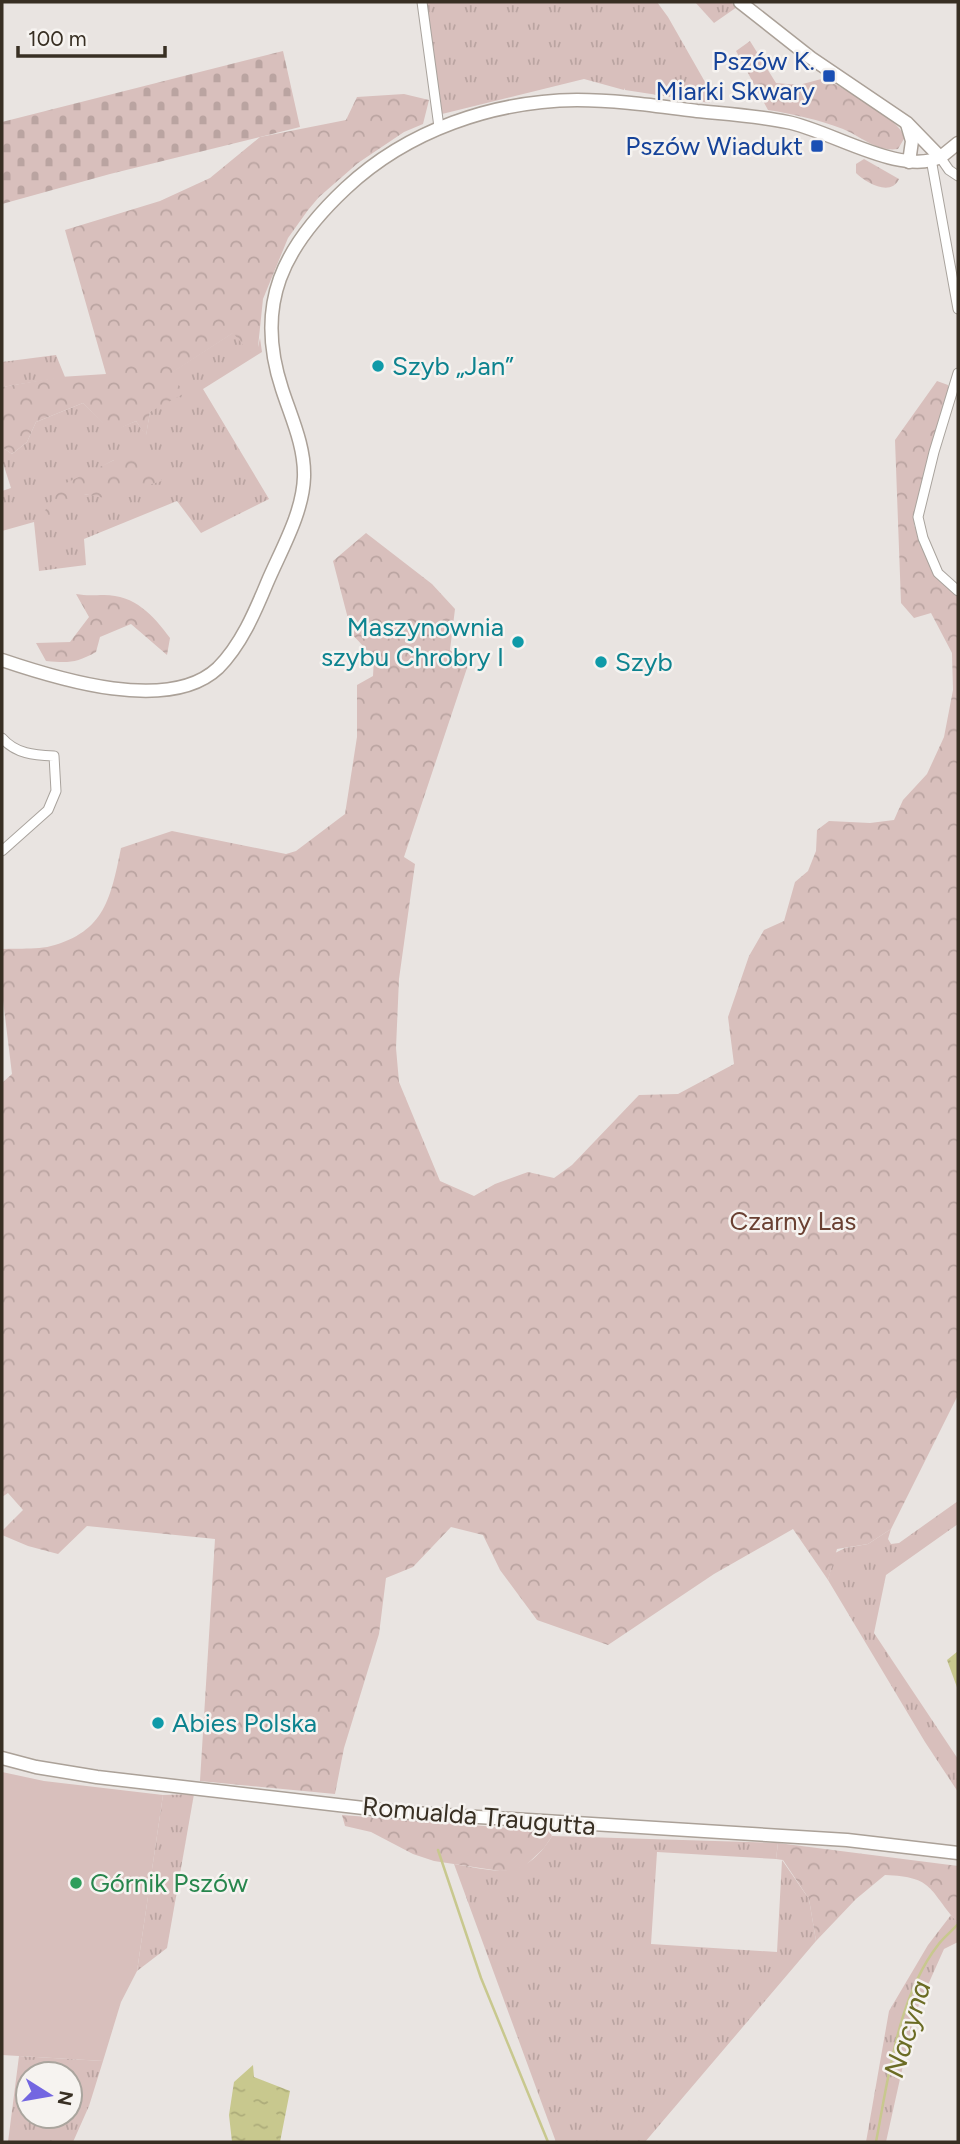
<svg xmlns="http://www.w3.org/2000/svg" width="960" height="2144" font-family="Figtree,sans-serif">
  <defs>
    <pattern id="grass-tufts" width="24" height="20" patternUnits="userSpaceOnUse" patternTransform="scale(1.75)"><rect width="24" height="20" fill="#d8bfbc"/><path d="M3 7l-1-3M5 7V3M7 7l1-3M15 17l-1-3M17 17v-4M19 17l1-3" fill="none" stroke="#baa4a1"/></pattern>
    <pattern id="forest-crowns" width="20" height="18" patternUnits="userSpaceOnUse" patternTransform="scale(1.75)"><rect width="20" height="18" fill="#d8bfbc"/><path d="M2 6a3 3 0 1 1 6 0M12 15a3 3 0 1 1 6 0" fill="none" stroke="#baa4a1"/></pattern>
    <pattern id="cemetery-stones" width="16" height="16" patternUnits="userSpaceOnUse" patternTransform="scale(1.75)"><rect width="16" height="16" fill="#d8bfbc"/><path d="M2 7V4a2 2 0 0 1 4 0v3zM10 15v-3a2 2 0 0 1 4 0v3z" fill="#baa4a1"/></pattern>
    <pattern id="water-ripples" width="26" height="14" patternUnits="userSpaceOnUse" patternTransform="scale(1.75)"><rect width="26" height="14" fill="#c8c88e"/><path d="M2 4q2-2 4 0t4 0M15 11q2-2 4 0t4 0" fill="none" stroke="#adac7a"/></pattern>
  </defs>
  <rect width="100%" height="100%" fill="#e9e4e1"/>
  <g fill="url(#grass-tufts)" fill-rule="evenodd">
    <polygon points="422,2 657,2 668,17 709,89 710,103 625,90 625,88 624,90 584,79 442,114"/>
    <polygon points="695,2 730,2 737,7 714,23"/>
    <path d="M234,332L258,347L260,338L262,352L203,389L269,499L201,533L177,501L84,539L86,565L39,571L34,522L2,531V491L11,488L2,460V447L12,454L27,442L36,422L83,403L112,431L136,421L146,435L150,412L169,374ZM114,460L105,497L84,494L95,470Z"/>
    <polygon points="56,355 65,377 2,387 2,362"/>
    <polygon points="958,1501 958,1524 886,1575 874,1633 958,1759 958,1792 925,1742 828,1580 835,1553 845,1548 868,1544 891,1529 888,1539 891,1544 899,1543"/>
    <polygon points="194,1794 167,1948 137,1971 163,1795"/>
    <path d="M552,1836L778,1843L776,1859L657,1852L651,1944L777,1952L782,1860L809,1899L816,1941L645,2142H556L454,1864C500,1872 524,1881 552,1836Z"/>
    <polygon points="951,1915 958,1923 958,1942 944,1949 914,2016 886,2142 866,2142 889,2011 928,1945"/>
    <path d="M19,2056L103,2061L89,2106L73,2142H8ZM28,2074H70V2116H28Z"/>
  </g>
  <g fill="url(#forest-crowns)">
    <path d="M750,41L776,83L799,85L825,78C846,91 896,116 905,137L898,149C877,152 862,137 843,129C819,120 794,114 768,110L736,51Z"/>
    <polygon points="404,94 429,100 423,124 404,132 358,163 319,197 308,210 288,238 263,299 258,347 249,352 233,333 170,374 185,393 150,412 146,436 136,421 112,432 83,403 36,422 27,442 12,454 2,447 2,387 60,377 106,374 65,230 160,201 210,178 260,137 346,120 357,97"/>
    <path d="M864,159L899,179C891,197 866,183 856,173V164Z"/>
    <path d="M937,381L948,385L949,393L919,495L914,525L937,574L958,592V1395L891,1529L868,1544L837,1549L828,1580L793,1529L714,1574L608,1645L537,1620L500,1570L483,1535L451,1527L413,1567L386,1578L379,1634L344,1748L335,1794L200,1781L215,1539L87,1526L58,1554L28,1546L2,1535V1531L23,1510L8,1493L2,1497V1083L12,1074L2,992V949C17,948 36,950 51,946C105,932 111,897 121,848L172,831L286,854L296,851L345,814L357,737V685L373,676L374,658L352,634L333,561L366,533L432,584L455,609L450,650L468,665L404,857L415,864L399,979L396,1048L399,1082L440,1181L474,1196L495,1184L528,1172L554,1178L572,1165L639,1095L678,1094L734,1064L728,1017L749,956L764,930L784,921L795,882L808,871L816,851L817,830L829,821L870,823L894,820L903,800L927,774L944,737L953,690L952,653L931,613L914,618L901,603L895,440Z"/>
    <polygon points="144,452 154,458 162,481 105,498 84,494 60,516 47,522 41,516 64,484 114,460"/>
    <path d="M76,594C87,596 94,595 104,595C135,595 153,615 170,638L167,655L131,624L100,637L96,652C76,663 69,663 46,661L36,643L70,642L89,617Z"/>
    <polygon points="342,1815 549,1831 552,1836 544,1848 526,1865 515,1870 500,1871 434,1861 413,1854 371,1832 345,1826"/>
    <path d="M778,1843L958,1866V1923C928,1890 935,1877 885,1875L856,1899L816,1941L809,1899L783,1860L776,1859Z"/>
  </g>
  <polygon fill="url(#cemetery-stones)" points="283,51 300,127 110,174 2,204 2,122"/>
  <polygon fill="#d8bfbc" points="2,1772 44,1781 163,1795 137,1971 121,2002 103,2061 2,2055"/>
  <g fill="url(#water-ripples)">
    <polygon points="958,1651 958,1690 947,1660"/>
    <polygon points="253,2065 254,2077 290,2091 280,2142 232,2142 229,2115 234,2082"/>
  </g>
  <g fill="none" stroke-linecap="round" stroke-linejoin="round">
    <g stroke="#c8c88e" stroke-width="2.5">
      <polyline points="438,1850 481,1978 548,2142"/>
      <path d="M876,2142C888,2080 898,1996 938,1945C943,1938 951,1932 957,1925"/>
    </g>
    <defs>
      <g id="street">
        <polyline points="422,2 439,127"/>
        <polyline points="940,157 949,170 958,176"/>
        <polyline points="931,159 958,309"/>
        <polyline points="958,373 934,452 918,517 923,538 938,573 958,591"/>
        <path d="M2,738C16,754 34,755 54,756L56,791L48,810L2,851"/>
      </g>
      <g id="secondary">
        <polyline points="740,2 811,58 907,123 940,157"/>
        <polyline points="907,124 912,141 909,162"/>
        <path d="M2,660C58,679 169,714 218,668C241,645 255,612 267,583C281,550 303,513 304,477C305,446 291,417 282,389C254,304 283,247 346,188C408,130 493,101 577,100C617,100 657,106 697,111C727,114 758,116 787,122C830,130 903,178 942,156C947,152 953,147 958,143"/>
        <polyline points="2,1758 36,1767 97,1777 398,1812 847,1840 958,1853"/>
      </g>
    </defs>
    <use href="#street" stroke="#a9a39d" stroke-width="11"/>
    <use href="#secondary" stroke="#aba198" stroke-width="15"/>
    <use href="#street" stroke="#fff" stroke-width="9"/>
    <use href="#secondary" stroke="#fff" stroke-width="12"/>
  </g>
  <g fill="#1a4fb4" stroke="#f6f3f0" stroke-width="2.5">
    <rect x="822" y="69" width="14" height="14" rx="3.5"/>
    <rect x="810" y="139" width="14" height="14" rx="3.5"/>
  </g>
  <g fill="#0f9aa8" stroke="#f6f3f0" stroke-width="2.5">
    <circle cx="378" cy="366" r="7"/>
    <circle cx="518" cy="642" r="7"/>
    <circle cx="601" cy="662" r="7"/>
    <circle cx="158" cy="1723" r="7"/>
  </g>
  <circle fill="#2e9e5b" stroke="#f6f3f0" stroke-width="2.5" cx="76" cy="1883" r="7"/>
  <g text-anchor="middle" stroke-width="5" stroke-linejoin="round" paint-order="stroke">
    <g font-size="26" fill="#164399" stroke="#f6f3f0" text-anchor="end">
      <text x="815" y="70">Pszów K.<tspan x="815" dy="30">Miarki Skwary</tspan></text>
      <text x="803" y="155">Pszów Wiadukt</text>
    </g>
    <g font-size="26" fill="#0d838f" stroke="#f6f3f0" text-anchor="start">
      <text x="392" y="375">Szyb „Jan”</text>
      <text x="504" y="636" text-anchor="end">Maszynownia<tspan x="504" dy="30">szybu Chrobry I</tspan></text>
      <text x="615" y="671">Szyb</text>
      <text x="172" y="1732">Abies Polska</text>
    </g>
    <g font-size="26" fill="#6a4032" stroke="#f6f3f0">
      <text x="793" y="1230">Czarny Las</text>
    </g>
    <g font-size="26" fill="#382f23" stroke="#f6f3f0">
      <text transform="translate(479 1816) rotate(5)" y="9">Romualda Traugutta</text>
    </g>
    <g font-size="26" fill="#27864d" stroke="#f6f3f0" text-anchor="start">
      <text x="90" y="1892">Górnik Pszów</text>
    </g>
    <g font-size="28" font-style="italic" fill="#6b6c24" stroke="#f6f3f0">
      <text transform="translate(907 2029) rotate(-73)" y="10">Nacyna</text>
    </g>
  </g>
  <rect width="960" height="2144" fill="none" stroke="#382f23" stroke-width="7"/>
  <g transform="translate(49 2095) rotate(101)"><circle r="33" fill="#f6f3f0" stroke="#aaa59e" stroke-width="2"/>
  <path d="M0-5L12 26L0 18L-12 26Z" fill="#7366e1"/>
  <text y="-10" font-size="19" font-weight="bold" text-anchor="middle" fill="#382f23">N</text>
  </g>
  <path d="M18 46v10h147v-10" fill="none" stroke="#382f23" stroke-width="3.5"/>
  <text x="28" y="46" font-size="21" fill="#382f23" stroke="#f6f3f0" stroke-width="5" paint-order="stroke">100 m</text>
</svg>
